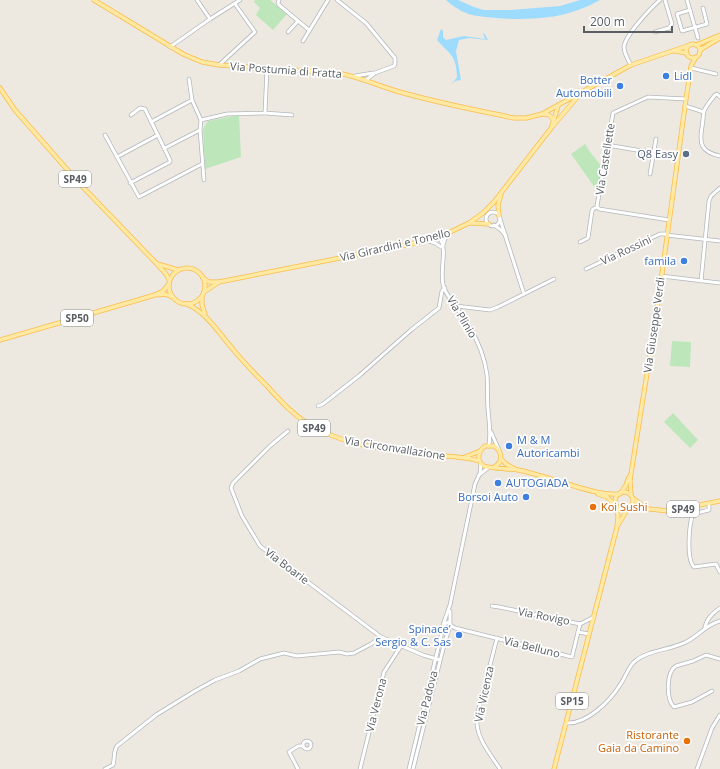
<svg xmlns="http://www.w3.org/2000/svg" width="720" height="769" font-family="'Open Sans',sans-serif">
  <rect width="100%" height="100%" fill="#ede9e0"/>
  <g fill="#bde7ba">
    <polygon points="255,0 270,0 287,14 273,30 256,15 260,8 254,2"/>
    <polygon points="239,115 241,157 205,169 203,129 208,121"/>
    <polygon points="585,144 590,152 602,167 598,192 571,154"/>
    <polygon points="672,341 691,342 690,367 670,366"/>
    <polygon points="673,413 698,440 690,448 664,422"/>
  </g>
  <g fill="#9edcff">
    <path d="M446,0H458L474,7L483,10H511L560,6L580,0H600C591,5 582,9 572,12C545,21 506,20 478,16C466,15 455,8 446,0Z"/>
    <path d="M441,29L443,31V37L446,40L464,36L485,39L483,33H484L488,40L469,38L459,40L456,51L461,80L455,81L451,85L457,77C456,54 450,55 437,40Z"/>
  </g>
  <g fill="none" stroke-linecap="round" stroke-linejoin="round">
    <defs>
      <g id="minor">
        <polyline points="197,0 210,19"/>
        <polyline points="279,0 278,3 279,5 309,30"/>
        <polyline points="337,0 366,23 395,58 395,64 394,66 375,73 366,80"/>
        <polyline points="687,0 698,38"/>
        <polyline points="690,10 677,14 682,31 707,24 703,8"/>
        <polyline points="288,32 298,21"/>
        <polyline points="655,32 669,28 672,24 665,0"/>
        <polyline points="303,41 328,0"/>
        <polyline points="170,47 210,19 240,0"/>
        <polyline points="219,65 255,32 235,4"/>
        <path d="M631,65C628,60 624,53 624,47C625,35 651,8 660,0"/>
        <polyline points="691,68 716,74"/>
        <polyline points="355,76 373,73"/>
        <polyline points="189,79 192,100 201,120 200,130 204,180"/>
        <path d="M720,97L717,94L715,95C711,100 706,106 704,111C703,116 703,122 702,127C699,144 701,152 720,156"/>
        <polyline points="685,106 704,112"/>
        <polyline points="265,113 292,115"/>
        <polyline points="201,120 227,114 265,113 267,68"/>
        <polyline points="151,122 192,100"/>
        <polyline points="105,135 139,197 202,164"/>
        <polyline points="607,145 654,153"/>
        <polyline points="165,148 200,130"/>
        <polyline points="117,157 158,135"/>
        <polyline points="650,174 656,139"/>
        <polyline points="130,183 170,162 170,160 145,109 140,108 131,115"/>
        <circle cx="493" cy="219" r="7"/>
        <polyline points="669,220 599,209 597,206 613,113 648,97 686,99"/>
        <polyline points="494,225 501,230 506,236"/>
        <polyline points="666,235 720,241"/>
        <path d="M439,237C449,250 438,272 444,288C450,302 462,313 469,326C478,341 485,358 487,375C488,386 487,398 488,409C489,423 491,430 489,445"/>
        <polyline points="426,240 435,243 441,247"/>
        <polyline points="580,242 588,238 592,211 593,209 597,207"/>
        <polyline points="443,245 445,239 449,233"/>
        <polyline points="586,269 660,234 667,234"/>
        <polyline points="661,276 720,283"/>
        <polyline points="701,281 709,201 711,196 720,188"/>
        <polyline points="524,294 554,279"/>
        <polyline points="456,306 490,310 498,307 524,294 499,216"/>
        <polyline points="318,406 323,404 360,375 411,330 439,308 442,291 445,288"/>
        <polyline points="288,431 270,446 233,483 231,488 242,516 260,546 381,637 423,655 440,660"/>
        <polyline points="491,432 499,450"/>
        <polyline points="479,475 488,468"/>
        <path d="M709,504V510L693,514C689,524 686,559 694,567L716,564L720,572"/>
        <polyline points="492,606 499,607 580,624"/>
        <polyline points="450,624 450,611"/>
        <polyline points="580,624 594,617"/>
        <polyline points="443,625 448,622 450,625 450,627 448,630 445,629 443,626 443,625 450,605 475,484 480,473 481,463"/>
        <polyline points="450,625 455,628 572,657 580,624"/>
        <path d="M705,627C707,618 713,613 720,608"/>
        <polyline points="578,632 589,634"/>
        <path d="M497,638L477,716C475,737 489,752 500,769"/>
        <path d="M712,691L692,702L674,707C666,699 666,672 676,666L693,661L706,655L720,659"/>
        <path d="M567,723C587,724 610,701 620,685C625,678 628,668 634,662C647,650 671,650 686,642C700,635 704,626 720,621"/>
        <circle cx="307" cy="745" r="4"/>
        <path d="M105,769L113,765C115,759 113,752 117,746L156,715L195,691L215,680L239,671L260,659L284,653L297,656L339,652L347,654L354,653L371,644L381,637"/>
        <polyline points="298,769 289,752 298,746 303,746"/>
        <polyline points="360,769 384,672 401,646"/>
        <polyline points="409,769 443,628"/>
        <polyline points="413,769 445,641 449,629"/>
        <polyline points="697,769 712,728 720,715"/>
      </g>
      <g id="major">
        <path d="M94,0L183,54L202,62L219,65L338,73C360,77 379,86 400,92C438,103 476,110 514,118H526L542,114L631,65L690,45"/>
        <circle cx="693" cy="51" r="7"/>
        <polyline points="696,45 720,35"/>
        <polyline points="674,51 687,53"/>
        <polyline points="700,51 703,48 720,38"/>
        <polyline points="0,88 15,110 78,182 157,264 166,274 169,280"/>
        <path d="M542,114C548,114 551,115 553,120"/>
        <polyline points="552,126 558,106"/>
        <polyline points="499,216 498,205 501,195"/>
        <polyline points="470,223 489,224"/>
        <polyline points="158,264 178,270"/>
        <circle cx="187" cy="286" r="18"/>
        <polyline points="203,278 209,282 218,282"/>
        <polyline points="204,292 219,282 411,244 444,235 469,223 483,213 494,202 552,127 579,95"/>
        <polyline points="158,295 165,294 172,297"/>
        <polyline points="202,297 202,305 205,314"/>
        <path d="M187,304C207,313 218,332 232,348C243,362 255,374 267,386C279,399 291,413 307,423C339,444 385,450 422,454C441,457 461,455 479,461"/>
        <polyline points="0,340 155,295 163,291 169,284"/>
        <polyline points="465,457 480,451"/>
        <polyline points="501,459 506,464 515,469"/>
        <path d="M494,467C503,462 503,452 494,446H485C478,451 476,461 484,466C488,468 511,469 518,470C538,474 557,481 577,487C591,491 605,495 620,494"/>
        <circle cx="624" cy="501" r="9"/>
        <polyline points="621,493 626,485 629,477"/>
        <polyline points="598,494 607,497 616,506"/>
        <polyline points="631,495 630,480 656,317 686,99 691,66 696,57"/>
        <polyline points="634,499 646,508"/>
        <polyline points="629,509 639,508 669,511 720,501"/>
        <polyline points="618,525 627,510"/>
        <polyline points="554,769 617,527 618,517 617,507"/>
      </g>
    </defs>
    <use href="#minor" stroke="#b3b7bc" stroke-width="4.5"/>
    <use href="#major" stroke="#fbbc4b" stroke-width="5"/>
    <use href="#minor" stroke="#fff" stroke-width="3"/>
    <use href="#major" stroke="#ffe9a3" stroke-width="3.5"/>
  </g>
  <g fill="#3f7fe0" stroke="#fff" stroke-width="1.5">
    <circle cx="666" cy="76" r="4"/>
    <circle cx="620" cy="86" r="4"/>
    <circle cx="684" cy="261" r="4"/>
    <circle cx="509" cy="446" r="4"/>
    <circle cx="498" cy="483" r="4"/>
    <circle cx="526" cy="497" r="4"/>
    <circle cx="459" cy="635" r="4"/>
  </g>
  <circle fill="#5c6f8a" stroke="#fff" stroke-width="1.5" cx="686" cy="154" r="4"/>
  <g fill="#e8710a" stroke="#fff" stroke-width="1.5">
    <circle cx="593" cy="507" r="4"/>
    <circle cx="687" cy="741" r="4"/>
  </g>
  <g text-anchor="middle" stroke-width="3.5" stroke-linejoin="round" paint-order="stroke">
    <g fill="#fff" stroke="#8b8e91" stroke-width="1">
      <rect x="59" y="171" width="32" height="16" rx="3"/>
      <rect x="61" y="310" width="32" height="16" rx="3"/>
      <rect x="298" y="420" width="32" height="16" rx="3"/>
      <rect x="667" y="501" width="32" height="16" rx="3"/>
      <rect x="556" y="693" width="32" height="16" rx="3"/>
    </g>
    <g font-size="10" font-weight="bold" fill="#595e62">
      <text x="75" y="183">SP49</text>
      <text x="77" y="322">SP50</text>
      <text x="314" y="432">SP49</text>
      <text x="683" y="513">SP49</text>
      <text x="572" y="705">SP15</text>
    </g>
    <g font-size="11" fill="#595e62" stroke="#fff">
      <text transform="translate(286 70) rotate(4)" y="4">Via Postumia di Fratta</text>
      <text transform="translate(605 159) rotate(-81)" y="4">Via Castellette</text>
      <text transform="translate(395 245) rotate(-13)" y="4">Via Girardini e Tonello</text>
      <text transform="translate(626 250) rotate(-25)" y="4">Via Rossini</text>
      <text transform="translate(462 317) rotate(59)" y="4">Via Plinio</text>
      <text transform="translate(654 325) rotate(-82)" y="4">Via Giuseppe Verdi</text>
      <text transform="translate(395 448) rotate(9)" y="4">Via Circonvallazione</text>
      <text transform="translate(287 566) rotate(37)" y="4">Via Boarie</text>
      <text transform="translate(544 616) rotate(11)" y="4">Via Rovigo</text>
      <text transform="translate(532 647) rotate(14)" y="4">Via Belluno</text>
      <text transform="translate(484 694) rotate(-78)" y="4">Via Vicenza</text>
      <text transform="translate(427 698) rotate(-76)" y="4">Via Padova</text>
      <text transform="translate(376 705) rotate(-76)" y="4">Via Verona</text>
    </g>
    <g font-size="11" fill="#366cbe" stroke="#fff" text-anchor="end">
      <text x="674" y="80" text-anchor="start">Lidl</text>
      <text x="612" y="84">Botter<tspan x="612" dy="13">Automobili</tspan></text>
      <text x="676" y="265">famila</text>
      <text x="517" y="444" text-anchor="start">M &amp; M<tspan x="517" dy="13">Autoricambi</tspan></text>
      <text x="506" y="487" text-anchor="start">AUTOGIADA</text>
      <text x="518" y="501">Borsoi Auto</text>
      <text x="451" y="633">Spinace'<tspan x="451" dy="13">Sergio &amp; C. Sas</tspan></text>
    </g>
    <g font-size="11" fill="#4e5e75" stroke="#fff" text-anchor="end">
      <text x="678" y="158">Q8 Easy</text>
    </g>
    <g font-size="11" fill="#c56008" stroke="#fff" text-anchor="start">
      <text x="601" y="511">Koi Sushi</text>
      <text x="679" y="739" text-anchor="end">Ristorante<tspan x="679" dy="13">Gaia da Camino</tspan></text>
    </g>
  </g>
  <path d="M584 26v6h88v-6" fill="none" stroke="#595e62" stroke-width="2"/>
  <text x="590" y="26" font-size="12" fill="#595e62" stroke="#ffffff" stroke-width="3" paint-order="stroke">200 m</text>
</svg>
